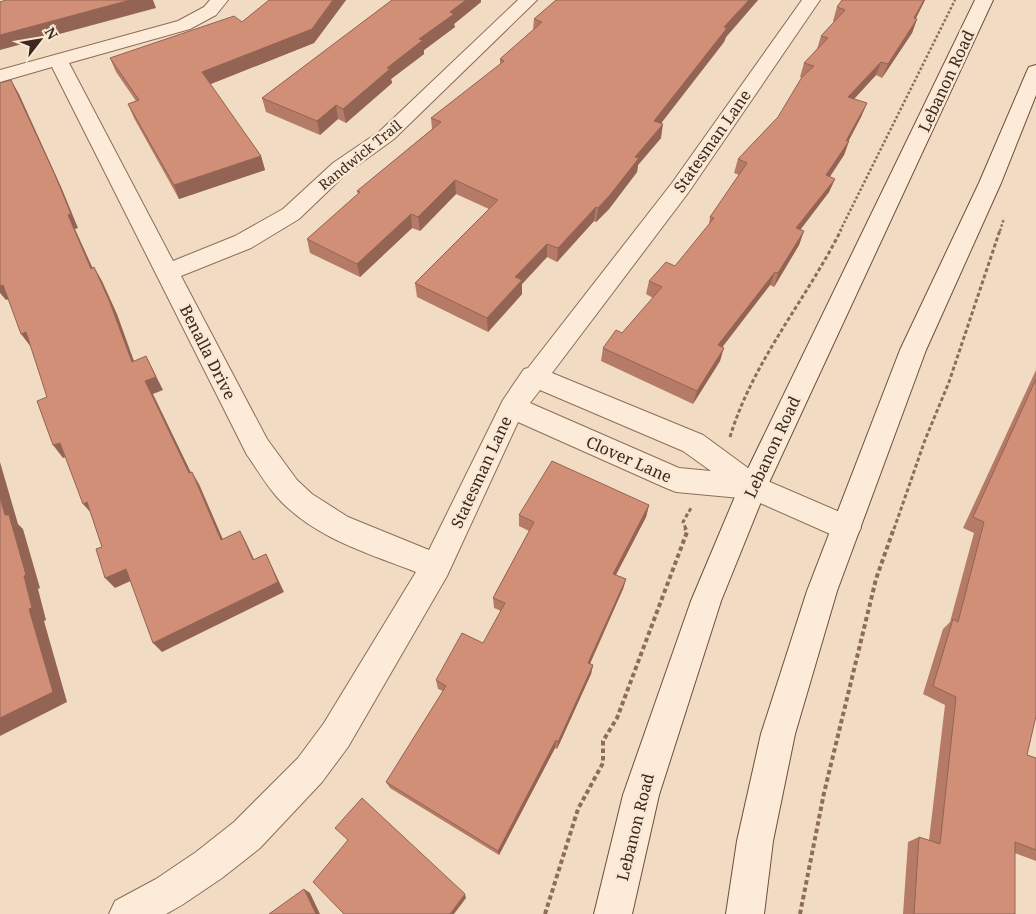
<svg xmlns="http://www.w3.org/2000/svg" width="1036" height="914" font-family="'Noto Serif',serif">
  <rect width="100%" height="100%" fill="#f1dcc3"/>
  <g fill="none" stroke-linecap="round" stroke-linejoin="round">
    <defs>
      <path id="minor" d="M210,0H228L216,15L190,29L69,63L173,261L235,236L283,209L333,163L380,131L518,0H537L394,139L347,173L299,219L251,248L181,276L267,439L297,480L312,494L348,517L429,550L503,400L524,369L528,368L672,183L802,0H820L688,193L552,373L703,435L763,479L856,519L861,528L856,537L846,541L751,499L676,492L666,488L518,422L447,576L348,747L322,782L260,848L222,878L182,905L166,914H109L115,901L156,879L196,852L234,822L298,758L324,723L416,572C367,553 312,537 276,496C265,483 257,469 247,455L52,67L0,82V70L178,21L204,7ZM540,390L683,451L711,471L679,468L530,403Z"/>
      <g id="secondary">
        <polygon points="975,0 993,0 767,487 721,601 659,795 632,914 594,914 623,795 691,601 739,487"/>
        <polygon points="1036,65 1036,95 1001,183 926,350 837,591 795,734 773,841 764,914 726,914 737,841 761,734 807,591 900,350 979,183 1027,71 1029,67"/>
      </g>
    </defs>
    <use href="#minor" stroke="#8d6c59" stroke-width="2"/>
    <use href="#secondary" stroke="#6f4d3c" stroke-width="2"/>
    <g stroke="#8d6c59" stroke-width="2.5" stroke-dasharray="2.5 2" stroke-linecap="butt">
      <polyline points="840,231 955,0"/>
      <polyline points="1000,231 1004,218"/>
    </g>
    <g stroke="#8d6c59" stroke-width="3" stroke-dasharray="4 2.5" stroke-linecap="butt">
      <path d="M730,437C753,361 806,300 841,230"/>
      <polyline points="686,529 683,522 691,508"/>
      <polyline points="894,529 925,440 949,382 1000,230"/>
    </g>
    <g stroke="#8d6c59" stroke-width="4" stroke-dasharray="4.5 3" stroke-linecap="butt">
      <polyline points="545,914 578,809 603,763 603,741 617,718 687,532 685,528"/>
      <polyline points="800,914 824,793 876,579 894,528"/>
    </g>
    <use href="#minor" fill="#fbebd8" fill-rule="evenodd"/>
    <use href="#secondary" fill="#fbebd8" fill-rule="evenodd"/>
  </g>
  <g fill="#b57b66">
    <polygon points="269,0 346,0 314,43 210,84 261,156 265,170 179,199 134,118 128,104 136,101 116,72 110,58 242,22"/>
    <polygon points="392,0 481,0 481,2 454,24 455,27 424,50 424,54 391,79 392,83 346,123 338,119 320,135 266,112 262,98"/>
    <polygon points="556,0 758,0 726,37 724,42 661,123 661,138 638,165 637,172 609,209 596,222 594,221 557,262 547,257 522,284 522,294 488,332 417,297 415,283 489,209 456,194 420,231 412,228 360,277 310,253 307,239 358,194 357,191 432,129 431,118 500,65 500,59 533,30 534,19"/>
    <polygon points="842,0 925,0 916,18 917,19 912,33 882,78 876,75 854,99 867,103 861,117 848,141 849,141 844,155 830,177 835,179 829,192 800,230 804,231 799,245 774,287 770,285 722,347 720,361 693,404 601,361 603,348 622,333 653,298 646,294 649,281 675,266 709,225 710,217 739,175 734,173 738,159 778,117 802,78 800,77 804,63 817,49 821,36 834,22 833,21 837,7"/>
    <polygon points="1036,370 1036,716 1027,755 1036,758 1036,861 1015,853 1015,914 903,914 908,842 919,837 929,840 945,705 923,694 943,629 950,622 974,533 963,528"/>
    <polygon points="649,505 646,517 616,575 626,579 623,589 590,664 593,665 591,674 557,749 555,748 499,855 390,788 386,782 443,691 438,689 436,680 483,643 501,611 494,608 493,598 529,531 519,526 519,515"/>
  </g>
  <g fill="#936453">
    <polygon points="130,0 153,0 156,8 0,50 0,35"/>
    <polygon points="333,0 346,0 314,43 206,86 202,72"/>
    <polygon points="466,0 481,0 481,2 454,24 455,27 424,50 424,54 391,79 392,83 346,123 343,109 387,68 450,12"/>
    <polygon points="749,0 758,0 726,37 724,42 652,135 654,121 724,27"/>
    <polygon points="924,0 925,0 909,32 914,18"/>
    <polygon points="917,19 912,33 882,78 888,64"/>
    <polygon points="881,62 876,75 843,111 848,97"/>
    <polygon points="11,80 19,94 62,189 78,228 75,229 99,282 91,269 68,215"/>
    <polygon points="867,103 861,117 845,148 849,141 844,155 821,189 826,175 846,141"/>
    <polygon points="336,105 338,119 320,135 317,121"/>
    <polygon points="663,124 661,138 638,165 637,172 609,209 596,222 598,208 635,157"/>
    <polygon points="261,156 265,170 179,199 174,185"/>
    <polygon points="835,179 829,192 791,242 796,228"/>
    <polygon points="455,180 456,194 420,231 418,217"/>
    <polygon points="596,207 594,221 557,262 558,248"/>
    <polygon points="411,214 412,228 360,277 357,264"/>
    <polygon points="804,231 799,245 774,287 778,273"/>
    <polygon points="547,244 547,257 522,284 522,294 488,332 487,318 515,277"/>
    <polygon points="94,267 102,281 117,314 139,375 132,362"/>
    <polygon points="775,272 770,285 714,358 718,345"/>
    <polygon points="3,285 12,298 6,300 0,293 0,286"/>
    <polygon points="26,332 36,345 31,347 21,334"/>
    <polygon points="724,348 720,361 693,404 697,391"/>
    <polygon points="146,356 163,390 153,394 197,485 189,473 145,381"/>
    <polygon points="60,443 70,455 63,458 53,445"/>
    <polygon points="0,462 18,524 23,529 40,588 38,589 46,620 44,621 67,702 0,736 0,718 29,609 0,497"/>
    <polygon points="192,472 199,484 228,551 221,540"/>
    <polygon points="87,502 93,515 83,504"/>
    <polygon points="649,505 646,517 611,584 613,574"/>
    <polygon points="240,531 246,542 259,570 253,560"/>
    <polygon points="266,554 284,592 162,652 153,643"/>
    <polygon points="126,569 135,579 115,588 105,578"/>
    <polygon points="626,579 623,589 586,672 588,663"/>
    <polygon points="593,665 591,674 557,749 558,742"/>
    <polygon points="556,740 555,748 499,855 498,851"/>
    <polygon points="304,889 310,893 320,914 316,914"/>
    <polygon points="465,894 466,898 454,914 450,914"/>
  </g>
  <g fill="#d28f77" stroke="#936453">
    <polygon points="6,0 130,0 0,35 0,2"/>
    <polygon points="269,0 333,0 312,29 202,72 261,156 174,185 128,104 139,100 110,58 234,16 242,22"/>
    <polygon points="392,0 466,0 450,12 454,14 419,39 423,40 387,68 390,69 343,109 336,105 317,121 262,98"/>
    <polygon points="556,0 749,0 724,27 727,28 654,121 663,124 635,157 639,158 610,195 598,208 596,207 558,248 547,244 515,277 522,280 487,318 415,283 498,200 455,180 418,217 411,214 357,264 307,239 360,192 357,191 441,122 431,118 504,61 500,59 542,22 534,19"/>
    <polygon points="842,0 924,0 914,18 917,19 888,64 881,62 848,97 867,103 846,141 849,141 826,175 835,179 796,228 804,231 778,273 775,272 718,345 724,348 697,391 603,348 616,330 622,333 662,287 649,281 666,262 675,266 714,218 710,217 747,163 738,159 778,117 802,77 814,66 804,63 828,38 821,36 845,10 837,7"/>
    <polygon points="11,80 55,175 71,214 68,215 91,269 94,267 109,300 132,362 146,356 156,377 145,381 189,473 192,472 221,540 240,531 253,560 266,554 278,582 153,643 126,569 105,578 96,549 102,547 87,502 83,504 60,443 53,445 37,401 47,397 26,332 21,334 3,285 0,286 0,83"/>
    <polygon points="1036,379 1036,716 1027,755 1036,758 1036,850 1015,842 1015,914 914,914 919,837 940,844 956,697 933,686 953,619 958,622 984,522 973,517"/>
    <polygon points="552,461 649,505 613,574 626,579 588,663 593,665 558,742 556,740 498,851 386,782 446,686 436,680 462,633 483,643 505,603 493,598 534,522 519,515"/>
    <polygon points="0,497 5,515 9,515 26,575 24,576 32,608 29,609 53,692 0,718"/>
    <polygon points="362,798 465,894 450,914 344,914 313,882 348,840 335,828"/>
    <polygon points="304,889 316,914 269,914"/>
  </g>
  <g text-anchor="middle" stroke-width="5" stroke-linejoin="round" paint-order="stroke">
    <g font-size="14" fill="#3c281e" stroke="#f8e8d4">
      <text transform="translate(360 155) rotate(-39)" y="5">Randwick Trail</text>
    </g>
    <g font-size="16" fill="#3c281e" stroke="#f8e8d4">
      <text transform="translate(946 81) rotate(-65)" y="6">Lebanon Road</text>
      <text transform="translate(712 141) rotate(-55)" y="6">Statesman Lane</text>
      <text transform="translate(208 352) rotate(63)" y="6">Benalla Drive</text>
      <text transform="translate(772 447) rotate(-65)" y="6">Lebanon Road</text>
      <text transform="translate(629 459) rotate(24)" y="6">Clover Lane</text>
      <text transform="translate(481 472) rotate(-65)" y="6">Statesman Lane</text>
      <text transform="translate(635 827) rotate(-76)" y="6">Lebanon Road</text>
    </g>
  </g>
  <g transform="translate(40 40) rotate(59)" stroke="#f8e8d4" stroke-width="4" paint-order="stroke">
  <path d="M0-4L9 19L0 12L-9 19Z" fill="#3c281e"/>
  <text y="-8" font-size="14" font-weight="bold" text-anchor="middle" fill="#3c281e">N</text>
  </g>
</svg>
